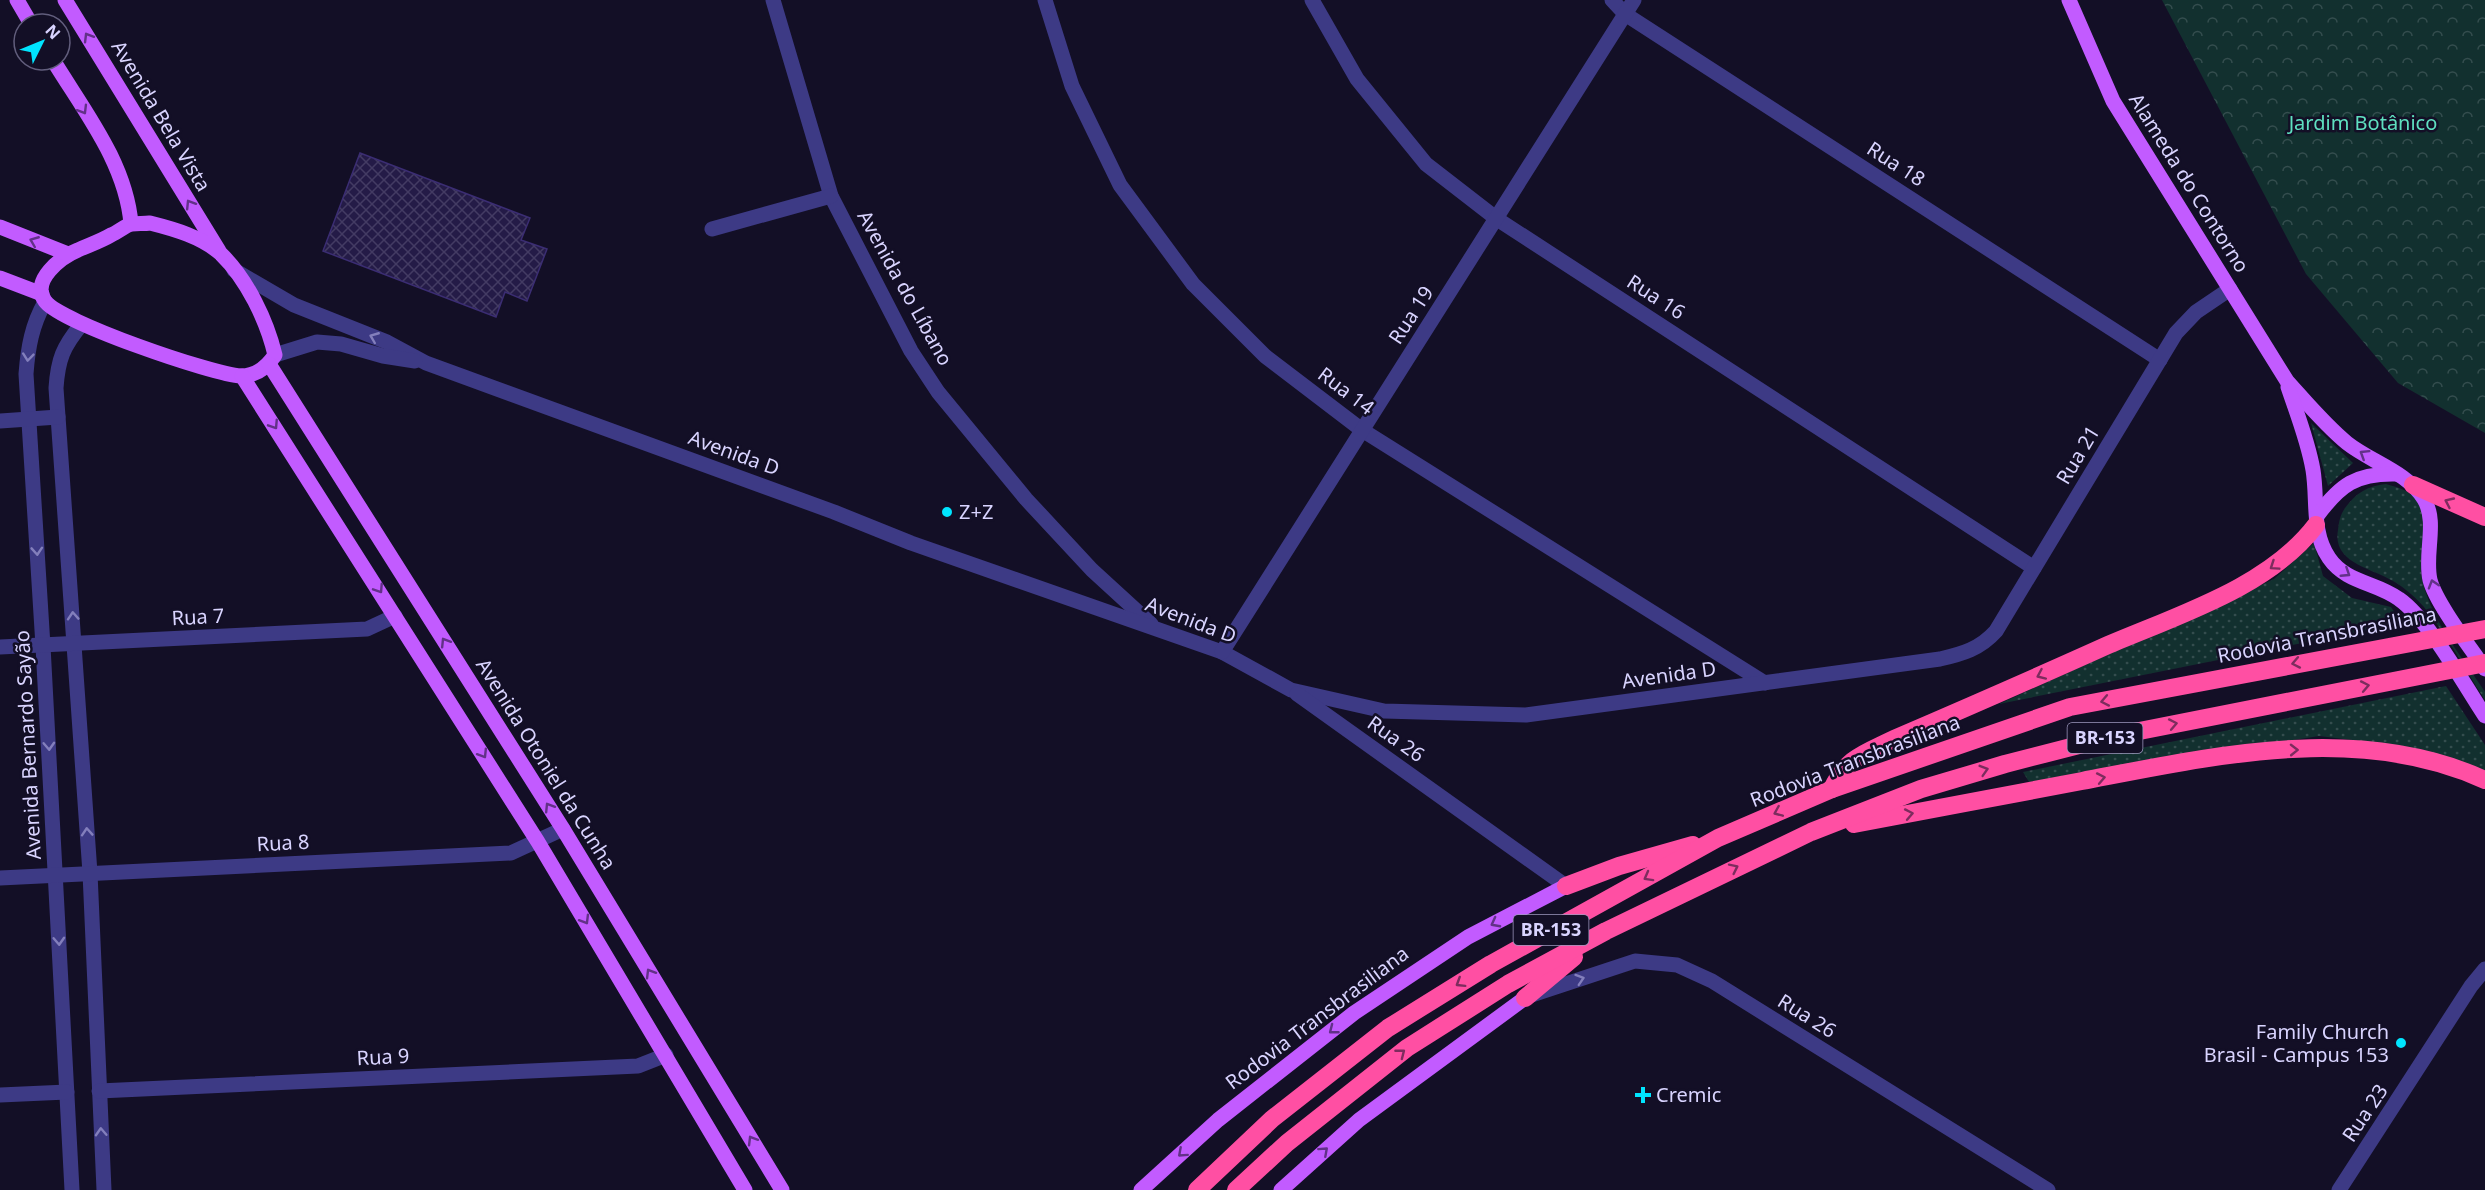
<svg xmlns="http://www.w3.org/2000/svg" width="2485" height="1190" font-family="'Noto Sans',sans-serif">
  <defs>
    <pattern id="grass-dots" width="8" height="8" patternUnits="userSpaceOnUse" patternTransform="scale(1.5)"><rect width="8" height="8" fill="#12302f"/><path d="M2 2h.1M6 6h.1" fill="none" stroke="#344d4e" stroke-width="1.8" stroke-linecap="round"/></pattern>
    <pattern id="park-crowns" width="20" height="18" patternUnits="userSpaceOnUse" patternTransform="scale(1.5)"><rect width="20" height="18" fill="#12302f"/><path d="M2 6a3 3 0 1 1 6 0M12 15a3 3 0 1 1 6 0" fill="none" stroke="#344d4e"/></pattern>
    <pattern id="building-cross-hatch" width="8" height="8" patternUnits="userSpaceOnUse" patternTransform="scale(1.5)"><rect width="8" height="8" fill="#241b47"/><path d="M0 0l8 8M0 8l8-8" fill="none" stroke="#433b63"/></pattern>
  </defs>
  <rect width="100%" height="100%" fill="#130f26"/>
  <g fill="url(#grass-dots)">
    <polygon points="2311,423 2353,463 2328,486"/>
    <path d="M2386,484C2399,488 2410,490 2418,502C2432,523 2416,557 2423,583C2433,623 2463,658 2485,692V700C2466,671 2449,638 2427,611C2419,600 2405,588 2393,581C2372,568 2332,563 2338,530C2339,522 2340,515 2345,508C2356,493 2367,486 2386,484Z"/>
    <polygon points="2314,543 2323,576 2352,598 2391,607 2402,623 1999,704 2274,579"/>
    <polygon points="2446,686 2485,745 2485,773 2401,746 2319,736 2029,782 2023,772"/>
  </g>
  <polygon fill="url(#park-crowns)" points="2162,0 2485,0 2485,433 2398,383 2306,274"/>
  <polygon fill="url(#building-cross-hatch)" stroke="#3b2d73" stroke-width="1.5" points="360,153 530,218 521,240 547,249 527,301 505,292 496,317 323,251"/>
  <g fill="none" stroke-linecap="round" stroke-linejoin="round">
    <g stroke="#3d3a85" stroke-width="15">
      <polyline points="773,0 831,196 911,351 938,392 1026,499 1092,570 1151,624"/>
      <polyline points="1045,0 1072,86 1120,185 1193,284 1265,356 1362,430 1765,683"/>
      <polyline points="1312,0 1357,79 1426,164 1497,219 2034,568"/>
      <polyline points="1612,0 1625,14 2160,360"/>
      <polyline points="712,229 831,196"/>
      <path d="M234,270L294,305L387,342L426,363L834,512L911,543L1222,652L1291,690L1384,711L1526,715L1940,659C1962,654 1980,649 1996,631L2176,333L2196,312L2230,289"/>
      <path d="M45,302C32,325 28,347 26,374L43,646L72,1190"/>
      <path d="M81,325C63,347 58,359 56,388L90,873L104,1190"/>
      <polyline points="275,355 317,342 341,344 383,356 415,361"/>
      <polyline points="0,421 58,417"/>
      <polyline points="0,647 367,629 395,616"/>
      <polyline points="1222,652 1634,0"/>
      <polyline points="1297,694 1566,886"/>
      <polyline points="0,878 511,853 563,829"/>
      <polyline points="1532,995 1635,961 1677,965 1712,981 2048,1190"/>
      <polyline points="99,1091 638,1066 666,1055"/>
      <polyline points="0,1095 67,1092"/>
      <polyline points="2339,1190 2471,986 2485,969"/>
    </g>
    <g stroke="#c25bff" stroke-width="15">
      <polyline points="17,0 31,24"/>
      <polyline points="65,0 219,251"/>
      <path d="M2069,0L2113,101L2287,381C2306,402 2325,425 2347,443C2371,462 2407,472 2424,499C2438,522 2424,554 2430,580C2436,603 2470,647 2485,669"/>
      <path d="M53,60C84,111 126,163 131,224"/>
      <path d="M150,223C174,229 202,237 221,254C247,279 267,321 275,355C267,367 256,376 241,376C214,375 59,322 45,301C30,281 61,257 78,250C89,245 101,241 111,235C118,232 125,226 131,224C137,223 144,224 150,223Z"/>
      <polyline points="0,227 68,254"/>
      <polyline points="0,278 42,294"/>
      <polyline points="269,364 563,829 782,1190"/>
      <polyline points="242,376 538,842 745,1190"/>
      <path d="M2288,387C2297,414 2308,441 2313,470C2318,500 2311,532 2329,558C2346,583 2376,582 2399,599C2429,620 2463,683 2485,716"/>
      <path d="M2317,516C2340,485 2356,473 2396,474"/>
      <polyline points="1141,1190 1218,1120 1354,1013 1468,937 1566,886"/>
      <polyline points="1281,1190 1359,1120 1525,998"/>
    </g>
    <g stroke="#ff4fa3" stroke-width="18">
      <polyline points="2413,485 2485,517"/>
      <path d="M1832,789C1847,757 1864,754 1894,739C1966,708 2037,677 2108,645C2178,615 2269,587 2316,525"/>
      <path d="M1854,824C1930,810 2006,795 2082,781C2213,756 2358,722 2485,780"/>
      <polyline points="1566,886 1619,866 1693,845"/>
      <polyline points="1525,998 1574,957"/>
      <polyline points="1197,1190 1272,1119 1388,1028 1491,964 1718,838 1832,789 2070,707 2485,629"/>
      <polyline points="1236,1190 1287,1143 1407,1048 1508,984 1606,931 1811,832 1921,789 2005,764 2114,736 2485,663"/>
    </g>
  </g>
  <defs><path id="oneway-chevron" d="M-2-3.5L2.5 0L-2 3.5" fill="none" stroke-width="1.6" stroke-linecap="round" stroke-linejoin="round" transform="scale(1.5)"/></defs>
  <g stroke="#623188">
    <use href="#oneway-chevron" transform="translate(88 37) rotate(-121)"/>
    <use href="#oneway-chevron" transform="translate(83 110) rotate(59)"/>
    <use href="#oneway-chevron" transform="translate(190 204) rotate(-122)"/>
    <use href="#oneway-chevron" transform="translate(34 241) rotate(-158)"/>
    <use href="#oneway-chevron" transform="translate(274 425) rotate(57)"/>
    <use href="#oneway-chevron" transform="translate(2364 454) rotate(-148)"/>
    <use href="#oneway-chevron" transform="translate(2346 573) rotate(33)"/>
    <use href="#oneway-chevron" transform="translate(2433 584) rotate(-107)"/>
    <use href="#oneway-chevron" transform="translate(379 589) rotate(57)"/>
    <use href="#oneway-chevron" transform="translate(445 642) rotate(-122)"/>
    <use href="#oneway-chevron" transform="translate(483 754) rotate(58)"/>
    <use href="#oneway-chevron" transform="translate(549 807) rotate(-122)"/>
    <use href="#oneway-chevron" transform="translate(585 920) rotate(59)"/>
    <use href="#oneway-chevron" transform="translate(1495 923) rotate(152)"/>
    <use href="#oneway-chevron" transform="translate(650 973) rotate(-121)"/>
    <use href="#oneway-chevron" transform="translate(1333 1030) rotate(142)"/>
    <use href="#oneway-chevron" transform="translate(752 1140) rotate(-121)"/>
    <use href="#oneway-chevron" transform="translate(1324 1151) rotate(-42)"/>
    <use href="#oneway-chevron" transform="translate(1182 1153) rotate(138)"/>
  </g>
  <g stroke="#837fbc">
    <use href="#oneway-chevron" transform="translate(374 337) rotate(-158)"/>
    <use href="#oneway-chevron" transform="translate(28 357) rotate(96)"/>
    <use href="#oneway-chevron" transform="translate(37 551) rotate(86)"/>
    <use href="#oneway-chevron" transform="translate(73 616) rotate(-94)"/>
    <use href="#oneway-chevron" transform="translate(49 746) rotate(87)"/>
    <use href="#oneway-chevron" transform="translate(87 832) rotate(-94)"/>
    <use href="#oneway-chevron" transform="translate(59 941) rotate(87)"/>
    <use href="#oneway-chevron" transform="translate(1580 979) rotate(-18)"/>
    <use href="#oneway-chevron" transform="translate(101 1132) rotate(-93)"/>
  </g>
  <g stroke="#7d2c5e">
    <use href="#oneway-chevron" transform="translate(2449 502) rotate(-155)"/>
    <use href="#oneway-chevron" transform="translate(2274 566) rotate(146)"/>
    <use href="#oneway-chevron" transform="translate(2296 663) rotate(169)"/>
    <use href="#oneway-chevron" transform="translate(2041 675) rotate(156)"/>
    <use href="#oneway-chevron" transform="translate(2365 686) rotate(-11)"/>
    <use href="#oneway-chevron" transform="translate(2105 701) rotate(169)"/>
    <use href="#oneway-chevron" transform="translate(2173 724) rotate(-11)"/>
    <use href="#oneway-chevron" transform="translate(2294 750) rotate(-1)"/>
    <use href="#oneway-chevron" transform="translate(1984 770) rotate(-17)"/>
    <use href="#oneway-chevron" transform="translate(2101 778) rotate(-11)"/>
    <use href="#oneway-chevron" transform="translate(1778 812) rotate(157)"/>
    <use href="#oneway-chevron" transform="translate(1909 814) rotate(-11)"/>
    <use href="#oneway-chevron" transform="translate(1734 868) rotate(-26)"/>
    <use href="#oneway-chevron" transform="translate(1648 877) rotate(151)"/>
    <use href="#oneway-chevron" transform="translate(1460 983) rotate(148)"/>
    <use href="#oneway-chevron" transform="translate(1401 1053) rotate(-38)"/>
  </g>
  <g fill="#00e5ff" stroke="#130f26" stroke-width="2">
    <circle cx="947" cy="512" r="6"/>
    <circle cx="2401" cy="1043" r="6"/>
    <path d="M1640 1086h6v6h6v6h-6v6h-6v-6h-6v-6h6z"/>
  </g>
  <g text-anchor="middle" stroke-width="5" stroke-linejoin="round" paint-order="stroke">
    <g fill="#130f26" stroke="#9e99be" stroke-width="1.5">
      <rect x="2067.5" y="723" width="75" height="30" rx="4.5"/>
      <rect x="1513.5" y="915" width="75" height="30" rx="4.5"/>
    </g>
    <g font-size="18" font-weight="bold" fill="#d9d4ff">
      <text x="2105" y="744">BR-153</text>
      <text x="1551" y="936">BR-153</text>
    </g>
    <g font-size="20" fill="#d9d4ff" stroke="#130f26">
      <text transform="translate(161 116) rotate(59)" y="7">Avenida Bela Vista</text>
      <text transform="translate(1896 164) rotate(33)" y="7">Rua 18</text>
      <text transform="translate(2189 183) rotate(58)" y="7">Alameda do Contorno</text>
      <text transform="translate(905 288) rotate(61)" y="7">Avenida do Líbano</text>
      <text transform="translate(1656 297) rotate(33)" y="7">Rua 16</text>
      <text transform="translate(1411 315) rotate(-57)" y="7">Rua 19</text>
      <text transform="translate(1346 391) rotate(37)" y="7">Rua 14</text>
      <text transform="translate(734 453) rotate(20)" y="7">Avenida D</text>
      <text transform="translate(2078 455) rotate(-59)" y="7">Rua 21</text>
      <text transform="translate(198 617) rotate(-3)" y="7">Rua 7</text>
      <text transform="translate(1191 620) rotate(21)" y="7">Avenida D</text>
      <text transform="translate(2327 635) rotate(-11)" y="7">Rodovia Transbrasiliana</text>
      <text transform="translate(1669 675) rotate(-8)" y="7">Avenida D</text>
      <text transform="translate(1396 739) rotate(35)" y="7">Rua 26</text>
      <text transform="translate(28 745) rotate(-93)" y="7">Avenida Bernardo Sayão</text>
      <text transform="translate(1855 761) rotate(-21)" y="7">Rodovia Transbrasiliana</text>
      <text transform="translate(546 764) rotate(58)" y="7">Avenida Otoniel da Cunha</text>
      <text transform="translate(283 843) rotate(-3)" y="7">Rua 8</text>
      <text transform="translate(1807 1016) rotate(32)" y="7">Rua 26</text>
      <text transform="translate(1317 1018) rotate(-37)" y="7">Rodovia Transbrasiliana</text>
      <text transform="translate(383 1057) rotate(-3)" y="7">Rua 9</text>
      <text transform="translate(2365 1113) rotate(-56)" y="7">Rua 23</text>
    </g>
    <g font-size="20" fill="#5fe0c0" stroke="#130f26">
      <text x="2363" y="130">Jardim Botânico</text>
    </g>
    <g font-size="20" fill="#d9d4ff" stroke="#130f26" text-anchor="start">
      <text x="959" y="519">Z+Z</text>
      <text x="2389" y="1039" text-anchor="end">Family Church<tspan x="2389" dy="23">Brasil - Campus 153</tspan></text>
      <text x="1656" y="1102">Cremic</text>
    </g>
  </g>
  <g transform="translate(42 42) rotate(47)"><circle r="28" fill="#130f26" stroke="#625e7d" stroke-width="1.5"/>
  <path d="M0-4.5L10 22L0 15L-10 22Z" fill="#00e5ff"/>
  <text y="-9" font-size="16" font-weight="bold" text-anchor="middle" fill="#d9d4ff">N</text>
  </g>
</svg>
